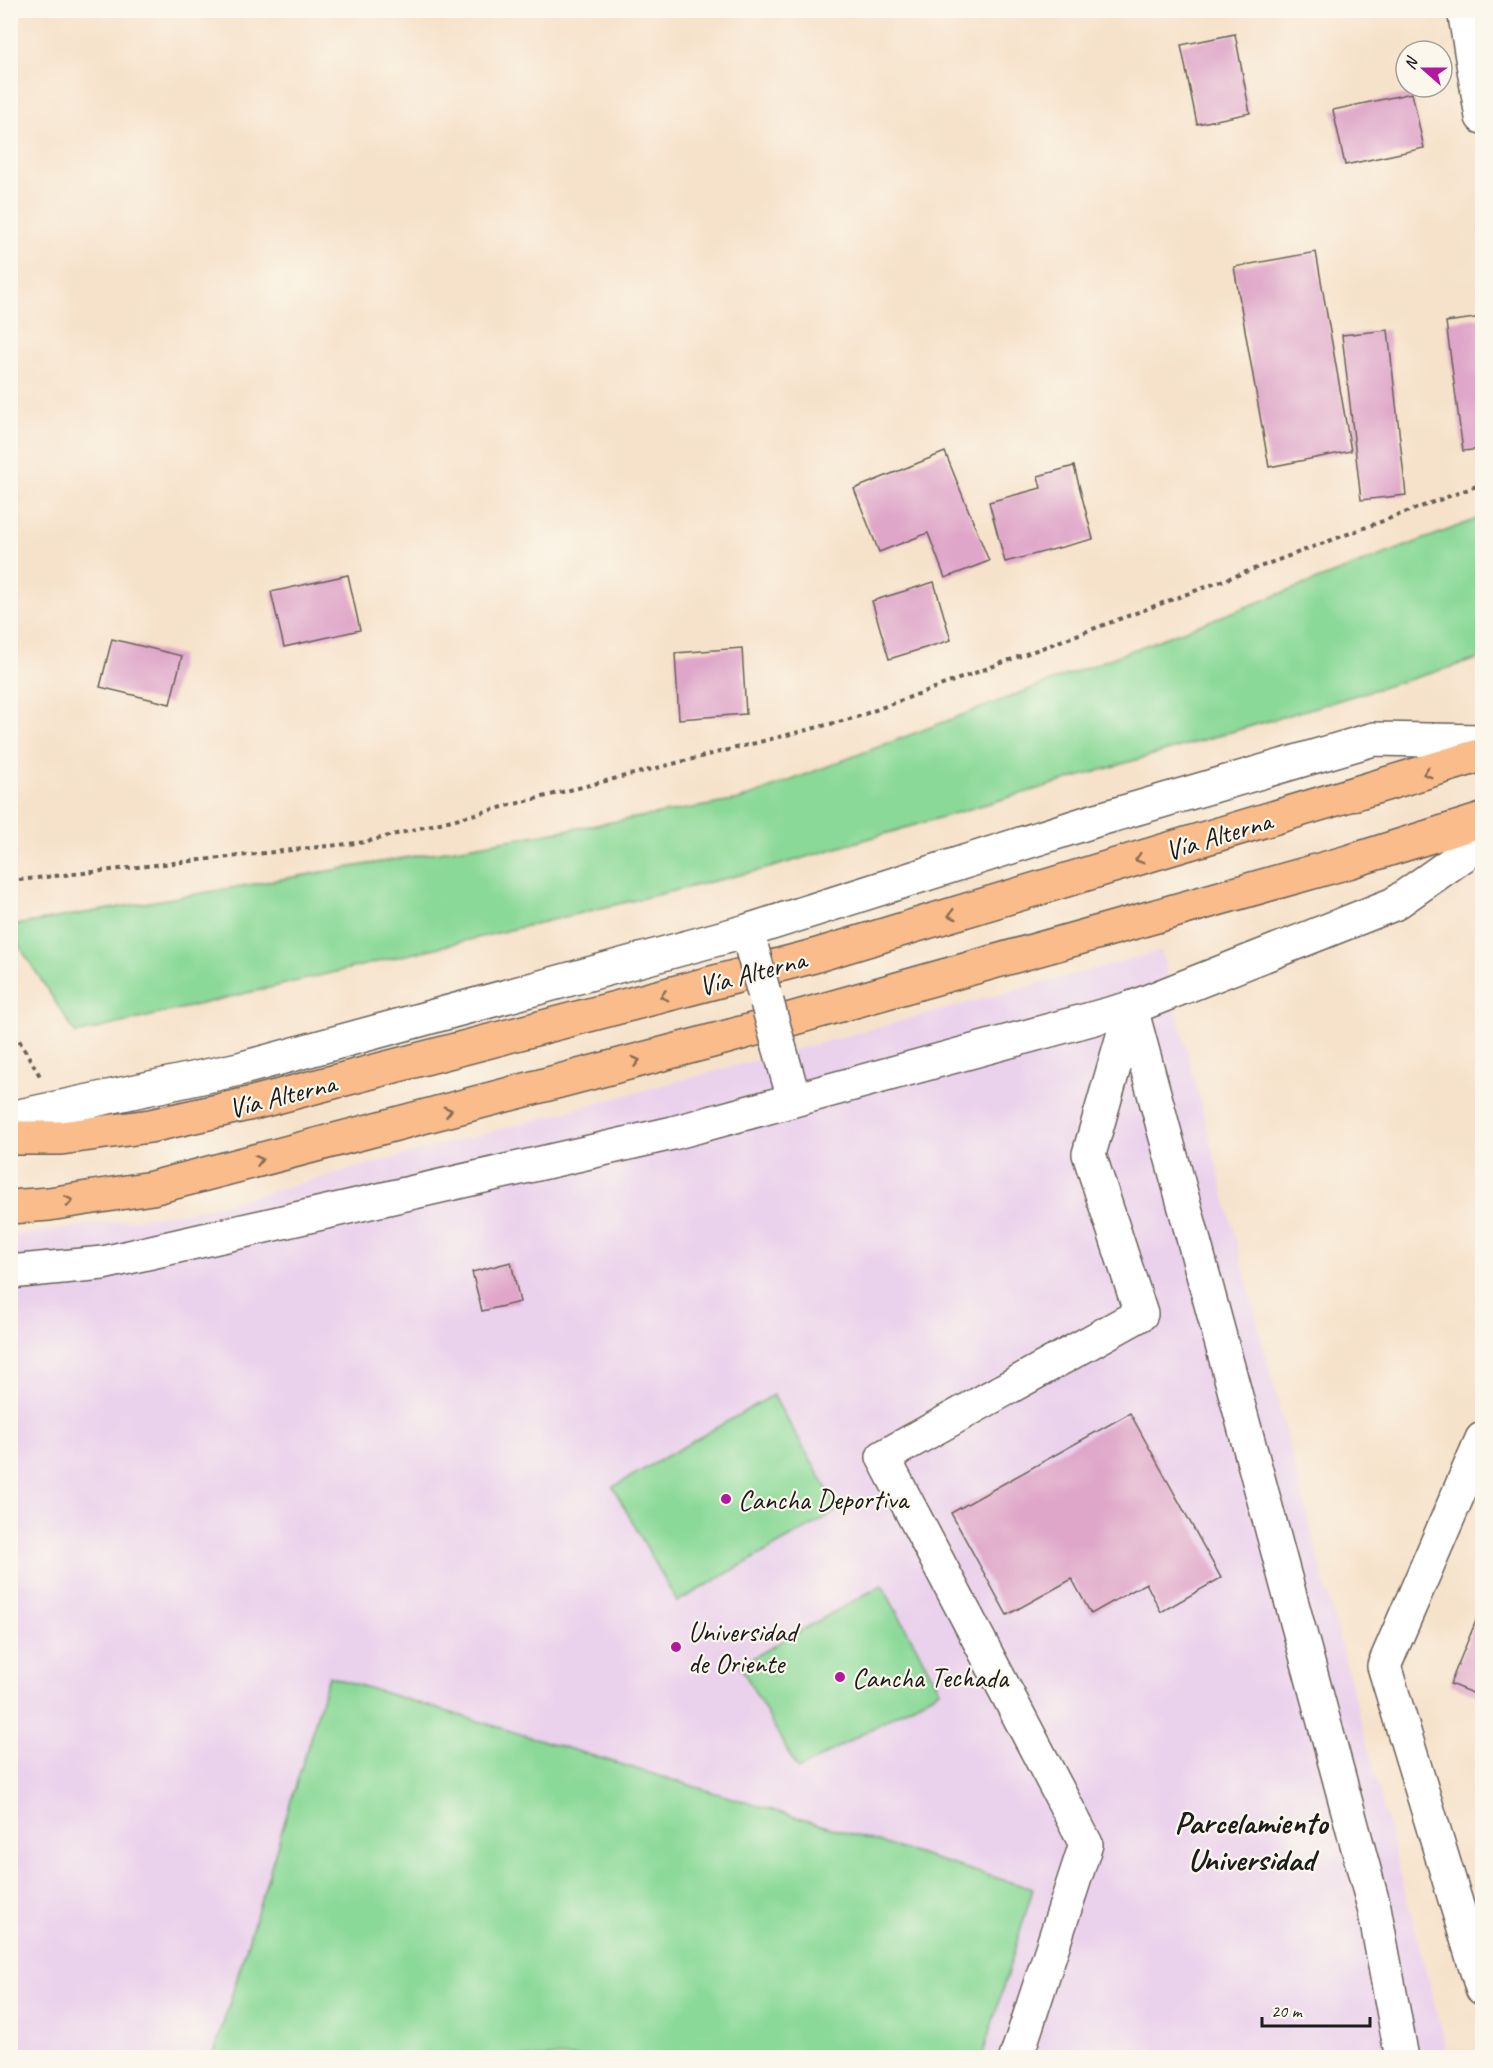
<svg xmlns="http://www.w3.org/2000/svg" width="1493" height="2068" font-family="Caveat,sans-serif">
  <rect width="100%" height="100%" fill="#fbf7ec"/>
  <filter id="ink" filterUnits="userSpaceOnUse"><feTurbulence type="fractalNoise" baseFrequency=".0167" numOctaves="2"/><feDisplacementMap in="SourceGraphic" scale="12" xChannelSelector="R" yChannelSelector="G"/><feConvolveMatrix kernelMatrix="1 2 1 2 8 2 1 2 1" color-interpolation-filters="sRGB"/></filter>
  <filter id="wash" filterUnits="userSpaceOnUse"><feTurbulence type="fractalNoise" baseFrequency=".008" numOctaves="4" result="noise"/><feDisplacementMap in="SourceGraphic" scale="24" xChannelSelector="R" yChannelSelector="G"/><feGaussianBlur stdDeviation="1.35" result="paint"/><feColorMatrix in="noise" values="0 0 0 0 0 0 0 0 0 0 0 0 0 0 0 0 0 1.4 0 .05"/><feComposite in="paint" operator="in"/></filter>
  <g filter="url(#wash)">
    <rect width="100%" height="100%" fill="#f6e2ca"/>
    <polygon fill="#ead1ec" points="1161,951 1448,2057 11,2057 10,1236 201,1210"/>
    <g fill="#8bd998" stroke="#547a5a" stroke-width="1.5">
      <polygon points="1482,517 1482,658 769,868 76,1034 11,933 11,926 739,800"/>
      <polygon points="773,1395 839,1510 677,1602 613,1487"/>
      <polygon points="882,1585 940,1690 798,1770 740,1665"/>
      <polygon points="329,1676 1033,1889 982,2057 213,2057"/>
    </g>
    <g id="blocks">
      <g fill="#dfa6c9">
        <polygon points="1235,34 1250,113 1197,124 1181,45"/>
        <polygon points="1412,93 1424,148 1345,165 1333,110"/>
        <polygon points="1316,252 1351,451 1269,467 1234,267"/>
        <polygon points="1482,317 1482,449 1463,451 1446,322"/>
        <polygon points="1388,330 1406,495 1361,500 1342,335"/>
        <polygon points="945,452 989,561 945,578 928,533 879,552 854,489"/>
        <polygon points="1074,466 1093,539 1005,562 989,502 1041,488 1038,476"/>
        <polygon points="348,575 360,630 284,647 271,592"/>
        <polygon points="934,582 951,640 889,659 872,601"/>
        <polygon points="112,639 182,656 170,704 100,687"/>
        <polygon points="742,648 746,714 679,719 675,653"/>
        <polygon points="511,1262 520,1302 482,1311 472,1272"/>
        <polygon points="1130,1413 1221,1578 1161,1612 1146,1583 1091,1614 1072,1579 1007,1615 951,1513"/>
        <polygon points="1482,1606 1482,1697 1450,1684"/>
      </g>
    </g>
  </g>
  <g filter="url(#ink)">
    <use href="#blocks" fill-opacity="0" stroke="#686159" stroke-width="1.5"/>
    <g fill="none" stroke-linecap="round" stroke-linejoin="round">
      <defs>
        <g id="minor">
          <polyline points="1464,10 1482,117"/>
          <polyline points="779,1046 794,1099"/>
          <polyline points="10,1118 239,1069 747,931 1093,821 1374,739 1482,741"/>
          <polyline points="10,1272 103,1263 673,1133 1131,1008"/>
          <polyline points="1482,1439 1384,1666 1482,1988"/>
          <polyline points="1016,2058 1086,1844 883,1457 1141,1314 1089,1154 1131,1008"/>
          <polyline points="1402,2058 1374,1907 1131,1008 1394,904 1482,842"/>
        </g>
        <g id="highway">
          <polyline points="10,1138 61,1138 150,1126 253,1103 814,956 1482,755"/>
          <polyline points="10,1207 49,1204 152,1188 727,1037 1348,862 1482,820"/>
        </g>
      </defs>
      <use href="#minor" stroke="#686159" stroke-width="36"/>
      <use href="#highway" stroke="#686159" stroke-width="36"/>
      <g stroke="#686159" stroke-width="4" stroke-dasharray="4.5 4.5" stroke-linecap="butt">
        <polyline points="10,881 365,842 854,718 1482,484"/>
        <polyline points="10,1025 40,1076"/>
      </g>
      <use href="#minor" stroke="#fff" stroke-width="33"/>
      <use href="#highway" stroke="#f9bc8a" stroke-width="33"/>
      <defs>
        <g id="minor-bridge">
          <polyline points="752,949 764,993"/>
          <polyline points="767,1002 779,1046"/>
        </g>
      </defs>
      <use href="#minor-bridge" stroke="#686159" stroke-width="36" stroke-linecap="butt"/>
      <use href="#minor-bridge" stroke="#fff" stroke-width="33"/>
    </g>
    <defs><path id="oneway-chevron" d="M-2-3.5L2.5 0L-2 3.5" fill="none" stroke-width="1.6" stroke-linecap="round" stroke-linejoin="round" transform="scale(1.5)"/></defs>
    <g stroke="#8a6c53">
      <use href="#oneway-chevron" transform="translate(1427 773) rotate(163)"/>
      <use href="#oneway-chevron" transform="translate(1139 859) rotate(163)"/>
      <use href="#oneway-chevron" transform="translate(952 915) rotate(163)"/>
      <use href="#oneway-chevron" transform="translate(664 996) rotate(165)"/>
      <use href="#oneway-chevron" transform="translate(636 1061) rotate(-15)"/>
      <use href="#oneway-chevron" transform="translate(448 1111) rotate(-15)"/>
      <use href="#oneway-chevron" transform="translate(259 1160) rotate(-15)"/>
      <use href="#oneway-chevron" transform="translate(69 1201) rotate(-9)"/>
    </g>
  </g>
  <g fill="#b5179e" stroke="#fbf7ec" stroke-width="2">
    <circle cx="726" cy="1499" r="6"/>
    <circle cx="676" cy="1647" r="6"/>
    <circle cx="840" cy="1677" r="6"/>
  </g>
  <g text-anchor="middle" stroke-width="4.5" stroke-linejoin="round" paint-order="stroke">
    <g font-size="28" fill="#1c1c1c" stroke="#fbf7ec">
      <text transform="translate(1218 835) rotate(-17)" y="10">Vía Alterna</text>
      <text transform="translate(752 972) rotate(-15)" y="10">Vía Alterna</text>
      <text transform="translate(282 1095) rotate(-14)" y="10">Vía Alterna</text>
    </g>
    <g font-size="28" fill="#1c1c1c" stroke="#fbf7ec" text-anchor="start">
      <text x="738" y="1509">Cancha Deportiva</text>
      <text x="688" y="1641">Universidad<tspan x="688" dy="32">de Oriente</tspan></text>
      <text x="852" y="1687">Cancha Techada</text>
    </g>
    <g font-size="32" font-weight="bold" fill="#1c1c1c" stroke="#fbf7ec">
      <text x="1251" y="1833">Parcelamiento<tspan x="1251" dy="37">Universidad</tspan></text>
    </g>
  </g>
  <rect width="1493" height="2068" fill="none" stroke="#fbf7ec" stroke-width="36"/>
  <g transform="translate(1424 69) rotate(291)"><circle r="28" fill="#fbf7ec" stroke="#a29f99" stroke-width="1.5"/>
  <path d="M0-4.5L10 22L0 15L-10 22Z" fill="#b5179e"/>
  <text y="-9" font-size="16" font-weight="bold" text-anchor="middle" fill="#1c1c1c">N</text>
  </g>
  <path d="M1262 2017v9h108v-9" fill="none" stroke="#1c1c1c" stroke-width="3"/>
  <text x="1271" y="2017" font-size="18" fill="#1c1c1c" stroke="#fbf7ec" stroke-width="4.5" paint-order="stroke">20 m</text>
</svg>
